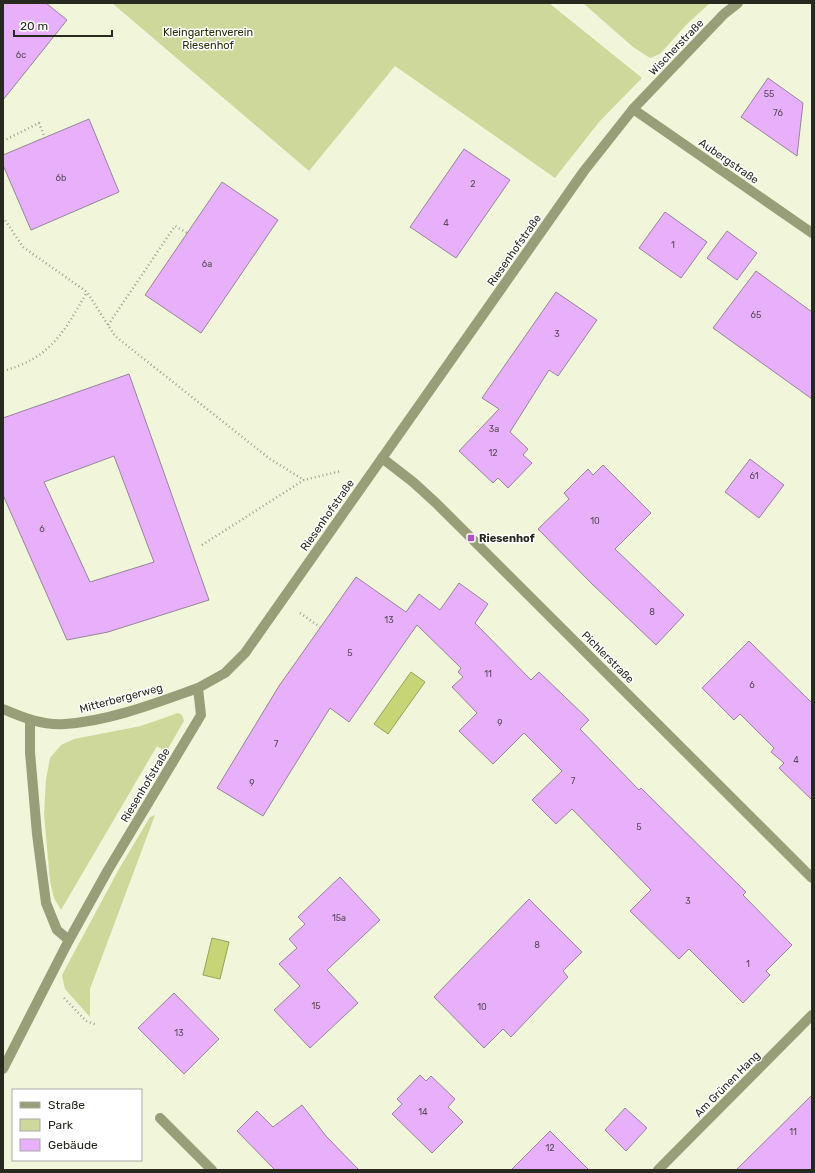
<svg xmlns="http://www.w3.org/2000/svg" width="815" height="1173" font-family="Rubik,sans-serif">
  <rect width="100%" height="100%" fill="#f1f6db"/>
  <g fill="#ced89b">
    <polygon points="112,3 549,3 642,78 599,122 555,178 395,66 309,171"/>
    <polygon points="583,3 710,3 686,25 660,54 650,58 633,47"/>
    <polygon points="178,713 182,715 184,721 166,752 157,746 61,910 54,898 50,881 44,814 46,779 50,758 61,745 74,739 141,726"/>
    <polygon points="155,815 90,989 90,1017 65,989 62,975 119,869 150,817"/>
  </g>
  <g fill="#c7d576" stroke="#97a25c">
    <polygon points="411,672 425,682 388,734 374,724"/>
    <polygon points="212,938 229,942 220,979 203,975"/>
  </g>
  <g fill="#e8affb" stroke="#95859a" fill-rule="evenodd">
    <polygon points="3,3 46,3 67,20 3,100"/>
    <polygon points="768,78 803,103 797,156 741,117"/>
    <polygon points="89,119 119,192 31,230 3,165 3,155"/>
    <polygon points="464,149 510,180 456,258 410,227"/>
    <polygon points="222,182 278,220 201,333 145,295"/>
    <polygon points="665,212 707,242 681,278 639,248"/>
    <polygon points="727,231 757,253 737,280 707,258"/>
    <polygon points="756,271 812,312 812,399 713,328"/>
    <polygon points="556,292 597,320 558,376 549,370 510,432 528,449 523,455 532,463 508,488 498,478 493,483 459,451 499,409 482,398"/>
    <path d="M129,374L209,600L108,632L67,640L3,495V418ZM114,456L154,562L90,582L44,482Z"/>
    <polygon points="750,459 784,485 759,518 725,492"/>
    <polygon points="603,465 651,513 615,549 684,615 656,645 592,584 538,529 569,499 564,493 588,469 593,475"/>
    <polygon points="356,577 406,612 419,594 440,610 459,583 488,604 475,623 531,680 539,672 589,720 580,729 639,790 641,788 746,892 743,895 792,945 766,971 770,975 743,1003 689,949 679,959 630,911 651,890 572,809 556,824 532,800 562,771 524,733 493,764 459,731 477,713 452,687 463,677 458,672 461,668 417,625 349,722 330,708 263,816 217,788 279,686"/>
    <polygon points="749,641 812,703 812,800 779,768 784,763 771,752 774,748 740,714 734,720 702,688"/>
    <polygon points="340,877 380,920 327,970 358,1003 310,1048 274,1010 300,986 279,964 297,948 289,939 305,924 298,917"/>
    <polygon points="529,899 582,952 563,971 568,977 511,1037 503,1029 484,1048 434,997"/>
    <polygon points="174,993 219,1039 184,1074 138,1028"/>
    <polygon points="420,1075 426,1081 431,1076 455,1099 448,1107 463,1122 432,1153 392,1114 402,1104 397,1099"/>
    <polygon points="812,1095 812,1170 736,1170"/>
    <polygon points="302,1105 326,1136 359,1170 275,1170 237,1131 257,1111 273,1127"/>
    <polygon points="625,1108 647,1128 626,1151 605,1130"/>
    <polygon points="550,1131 589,1170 511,1170"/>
  </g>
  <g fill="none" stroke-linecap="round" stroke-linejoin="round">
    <g stroke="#9da18d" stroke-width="2.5" stroke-dasharray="1 3" stroke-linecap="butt">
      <polyline points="3,141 39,123 45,138"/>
      <polyline points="3,217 23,247 87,292 115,336 270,459 304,480"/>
      <polyline points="108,325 175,226 187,233"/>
      <path d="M3,371C51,358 64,332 87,292"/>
      <polyline points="202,545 304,480 341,471"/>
      <polyline points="300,613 320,627"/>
      <polyline points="64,998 86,1021 97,1025"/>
    </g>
    <g stroke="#979e78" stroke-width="10">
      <polyline points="633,109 812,233"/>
      <polyline points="382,458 413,482 436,503 812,878"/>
      <path d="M3,709C22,717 43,726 65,724C110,721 156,703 198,688"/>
      <polyline points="30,720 30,752 37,834 46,903 57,930 69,940"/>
      <polyline points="3,1069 69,940 108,870 201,715 198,688 225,673 245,653 584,171 633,109 724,14 738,3"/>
      <polyline points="160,1118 212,1170"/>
      <polyline points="658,1170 812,1015"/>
    </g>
  </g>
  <rect fill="#a955c4" stroke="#fff" stroke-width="1.5" x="467" y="534" width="8" height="8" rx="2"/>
  <g text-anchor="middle" stroke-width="3" stroke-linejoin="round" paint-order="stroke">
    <g font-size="9" fill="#584b57">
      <text x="21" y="58">6c</text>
      <text x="769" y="97">55</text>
      <text x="778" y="116">76</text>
      <text x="61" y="181">6b</text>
      <text x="473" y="187">2</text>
      <text x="446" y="226">4</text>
      <text x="673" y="248">1</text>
      <text x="207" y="267">6a</text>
      <text x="756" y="318">65</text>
      <text x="557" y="337">3</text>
      <text x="494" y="432">3a</text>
      <text x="493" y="456">12</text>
      <text x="754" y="479">61</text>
      <text x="595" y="524">10</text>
      <text x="42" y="532">6</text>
      <text x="652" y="615">8</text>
      <text x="389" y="623">13</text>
      <text x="350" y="656">5</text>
      <text x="488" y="677">11</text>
      <text x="752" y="688">6</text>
      <text x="500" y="726">9</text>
      <text x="276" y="747">7</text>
      <text x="796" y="763">4</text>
      <text x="573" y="784">7</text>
      <text x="252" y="786">9</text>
      <text x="639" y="830">5</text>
      <text x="688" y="904">3</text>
      <text x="339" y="921">15a</text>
      <text x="537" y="948">8</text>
      <text x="748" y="967">1</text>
      <text x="316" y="1009">15</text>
      <text x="482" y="1010">10</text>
      <text x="179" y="1036">13</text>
      <text x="423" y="1115">14</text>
      <text x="793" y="1135">11</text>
      <text x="550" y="1151">12</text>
    </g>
    <g font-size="11" fill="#2a2f05" stroke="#fff">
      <text x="208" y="36">Kleingartenverein<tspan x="208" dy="13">Riesenhof</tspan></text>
    </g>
    <g font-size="11" fill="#282a20" stroke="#fff">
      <text transform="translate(676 47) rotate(-46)" y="4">Wischerstraße</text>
      <text transform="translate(729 161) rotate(35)" y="4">Aubergstraße</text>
      <text transform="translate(514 250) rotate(-55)" y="4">Riesenhofstraße</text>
      <text transform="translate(327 515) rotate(-55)" y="4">Riesenhofstraße</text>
      <text transform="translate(608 657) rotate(45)" y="4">Pichlerstraße</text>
      <text transform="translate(121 698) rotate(-15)" y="4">Mitterbergerweg</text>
      <text transform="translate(145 785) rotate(-59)" y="4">Riesenhofstraße</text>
      <text transform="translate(727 1084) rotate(-45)" y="4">Am Grünen Hang</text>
    </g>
    <g font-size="11" font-weight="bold" fill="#282a20" stroke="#fff" text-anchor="start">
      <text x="479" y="542">Riesenhof</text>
    </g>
  </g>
  <rect width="815" height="1173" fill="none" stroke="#282a20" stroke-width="8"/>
  <rect x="12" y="1089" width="130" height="72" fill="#ffffff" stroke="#a9aaa6"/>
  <rect x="20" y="1102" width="20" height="6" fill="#979e78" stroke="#a9aaa6"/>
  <text x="48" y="1109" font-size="12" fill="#282a20">Straße</text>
  <rect x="20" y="1119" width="20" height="12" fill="#ced89b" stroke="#a9aaa6"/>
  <text x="48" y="1129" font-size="12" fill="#282a20">Park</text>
  <rect x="20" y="1139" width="20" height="12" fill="#e8affb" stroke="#a9aaa6"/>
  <text x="48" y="1149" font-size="12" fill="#282a20">Gebäude</text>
  <path d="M14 30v6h98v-6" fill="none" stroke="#282a20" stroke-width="2"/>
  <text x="20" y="30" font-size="12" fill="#282a20" stroke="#ffffff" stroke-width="3" paint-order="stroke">20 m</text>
</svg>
